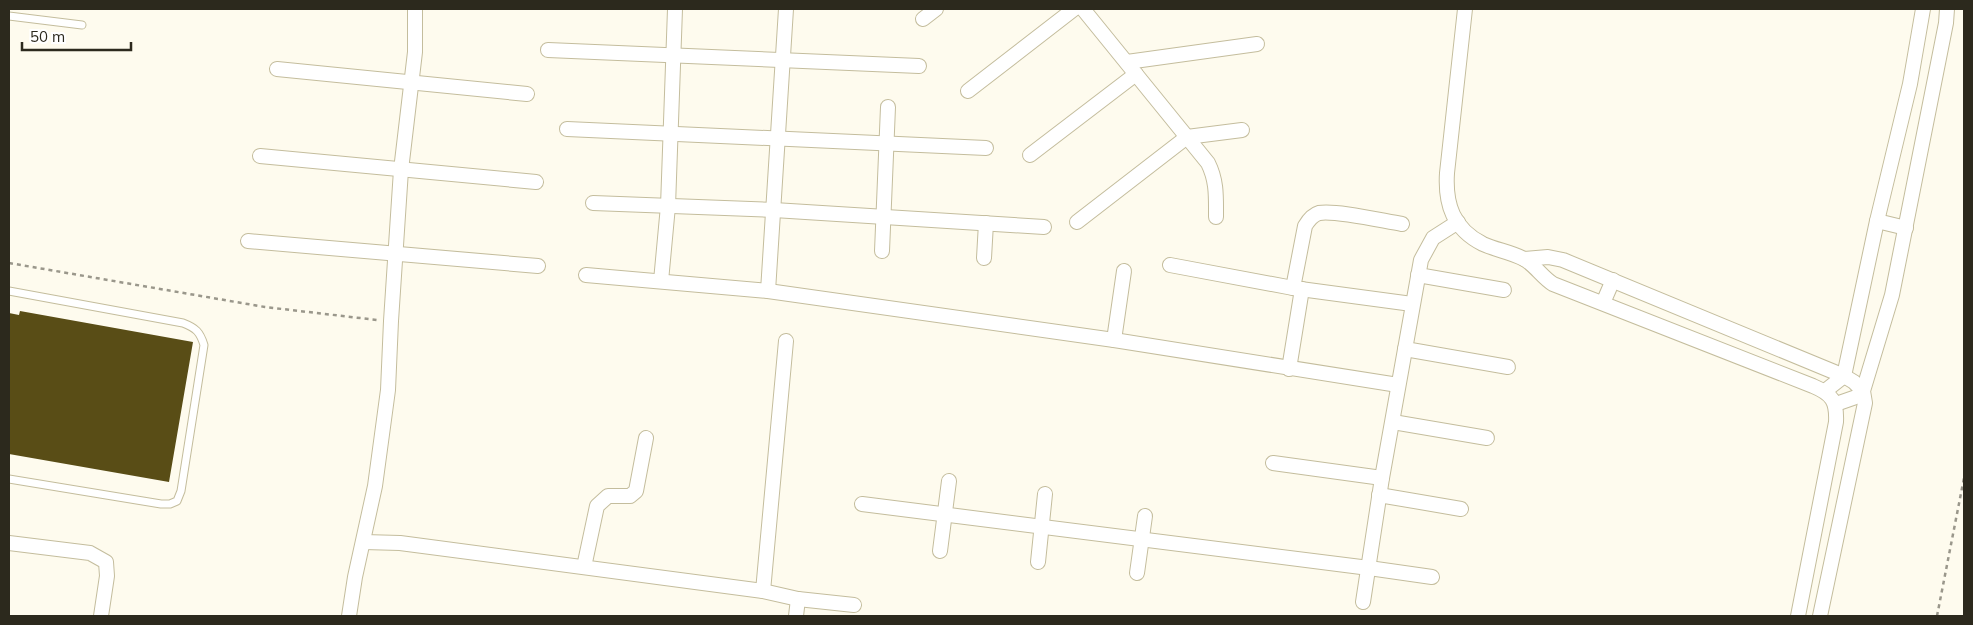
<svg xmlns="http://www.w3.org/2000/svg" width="1973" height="625" font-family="Mulish,sans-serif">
  <rect width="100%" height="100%" fill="#fefbee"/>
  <polygon fill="#594d16" points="20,311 193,342 169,482 9,454 9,313 19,315"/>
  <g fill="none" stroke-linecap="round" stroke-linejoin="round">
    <defs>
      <g id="lane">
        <polyline points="9,16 82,25"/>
        <path d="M9,291L183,323C196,328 200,332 204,345L181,491L177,501L170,504H161L9,479"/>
      </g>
      <g id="street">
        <path d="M1083,9L1208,163C1217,181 1216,197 1216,217"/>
        <path d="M1465,9L1447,173C1445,204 1453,229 1483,244C1496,250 1511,252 1524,259C1535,265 1542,277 1553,284L1813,386C1832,394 1837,401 1836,422L1798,616"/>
        <polyline points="923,19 936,9"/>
        <polyline points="548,50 919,66"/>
        <polyline points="1127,62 1257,44"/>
        <polyline points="277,69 527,94"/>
        <polyline points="968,91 1074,9"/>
        <polyline points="567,129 986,148"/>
        <polyline points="1030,155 1136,74"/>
        <polyline points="260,156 536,182"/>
        <polyline points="593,203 774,210 1044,227"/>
        <polyline points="1877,221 1906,228"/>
        <polyline points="1077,222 1187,137 1242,130"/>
        <polyline points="248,241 538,266"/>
        <polyline points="882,251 888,107"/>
        <polyline points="984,258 986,223"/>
        <polyline points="1524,259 1548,257 1563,260 1844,376 1854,382 1863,391"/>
        <polyline points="1170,265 1293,288 1412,304"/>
        <polyline points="586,275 768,291 1114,340 1398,385"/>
        <polyline points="1418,275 1504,290"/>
        <polyline points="661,281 668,206 675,9"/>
        <path d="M1293,288L1305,226C1308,221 1312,215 1319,213C1336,210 1383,221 1402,224"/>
        <polyline points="768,291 786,9"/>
        <polyline points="1603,303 1613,280"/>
        <polyline points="1114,340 1124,271"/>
        <polyline points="1405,349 1508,367"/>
        <polyline points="1289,369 1302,289"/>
        <polyline points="1825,391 1844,376 1877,221 1910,84 1923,9"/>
        <polyline points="1836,404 1856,397 1863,391"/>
        <polyline points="1393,422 1487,438"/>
        <polyline points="1273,463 1382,478"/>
        <polyline points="1379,495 1461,509"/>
        <polyline points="862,504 1369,568 1432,577"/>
        <polyline points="364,542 400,543 763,591 798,599 854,605"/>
        <polyline points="9,543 90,553 106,562 107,576 101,616"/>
        <polyline points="940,551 949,481"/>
        <polyline points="1038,562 1045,494"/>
        <polyline points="584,567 597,506 608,496 630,496 636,491 646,438"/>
        <polyline points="1137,573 1145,516"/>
        <polyline points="763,591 786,341"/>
        <polyline points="1363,602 1382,478 1421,260 1433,238 1458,222"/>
        <polyline points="349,616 355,577 375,486 388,390 391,321 401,170 415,52 415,9"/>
        <polyline points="796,616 798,599"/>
        <polyline points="1820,616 1865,403 1863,391 1892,295 1946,23 1947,9"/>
      </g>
    </defs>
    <use href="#lane" stroke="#c4bd9d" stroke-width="9"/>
    <use href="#street" stroke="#c4bd9d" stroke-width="16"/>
    <g stroke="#9a978b" stroke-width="2.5" stroke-dasharray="4 4" stroke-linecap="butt">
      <polyline points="9,263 265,307 377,320"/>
      <polyline points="1937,616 1964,478"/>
    </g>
    <use href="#lane" stroke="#fff" stroke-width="7"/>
    <use href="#street" stroke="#fff" stroke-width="14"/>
  </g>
  <rect width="1973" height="625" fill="none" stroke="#2c291d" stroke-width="20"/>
  <path d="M22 42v8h109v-8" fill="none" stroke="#2c291d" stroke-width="2.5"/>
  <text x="30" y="42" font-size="15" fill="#2c291d" stroke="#ffffff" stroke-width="4" paint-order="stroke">50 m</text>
</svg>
